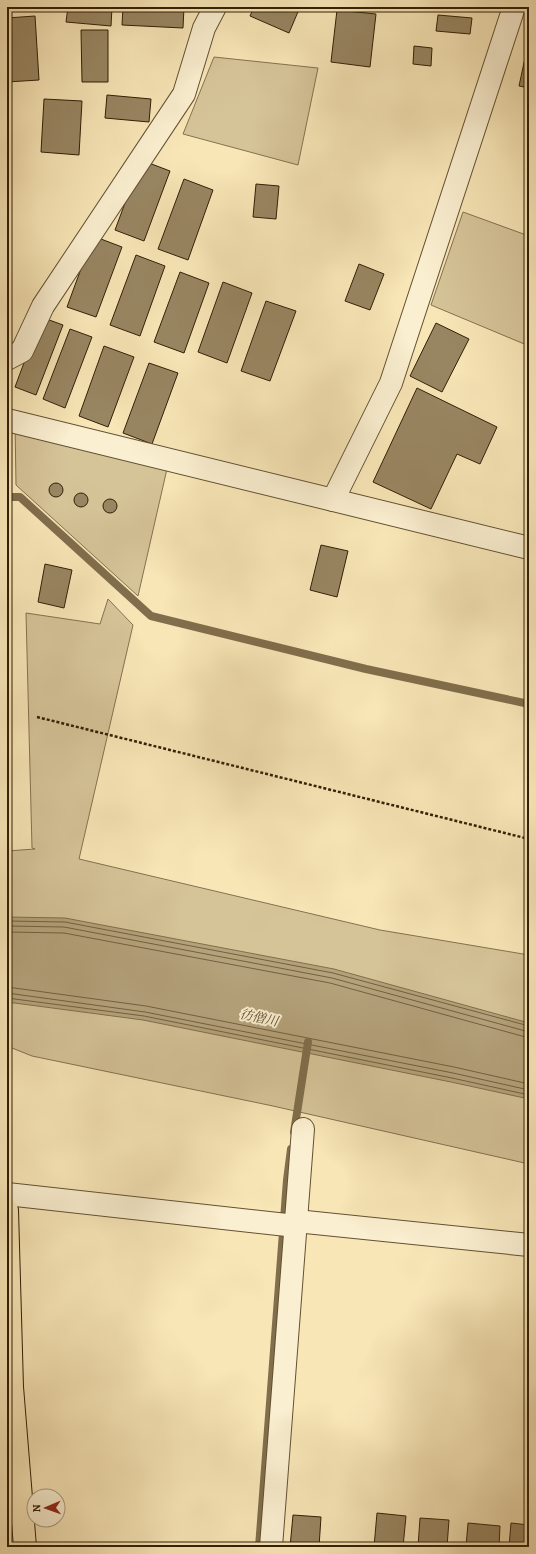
<svg xmlns="http://www.w3.org/2000/svg" width="536" height="1554" font-family="Alegreya,'Noto Serif JP',serif">
  <rect width="100%" height="100%" fill="#f8e6b7"/>
  <filter id="stains"><feTurbulence type="fractalNoise" baseFrequency=".005" numOctaves="4"/><feColorMatrix values="0 0 0 0 .2 0 0 0 0 .09 0 0 0 0 .02 0 0 0 .5 -.17"/></filter>
  <radialGradient id="worn" r=".72"><stop offset=".6" stop-color="#630" stop-opacity="0"/><stop offset="1" stop-color="#630" stop-opacity=".3"/></radialGradient>
  <g fill="#d6c499" stroke="#847250">
    <polygon points="214,57 318,68 298,165 183,134"/>
    <polygon points="463,212 529,236 529,346 431,305"/>
    <polygon points="15,422 169,460 138,596 16,485"/>
    <polygon points="108,599 133,625 79,859 380,930 529,955 529,1164 273,1106 32,1056 7,1046 7,851 35,849 32,848 26,613 100,624"/>
  </g>
  <polygon fill="#b4a27b" stroke="#806e4c" points="7,917 65,918 334,969 529,1023 529,1099 451,1082 143,1020 7,1002"/>
  <g fill="none" stroke-linecap="round" stroke-linejoin="round">
    <g stroke="#726040" stroke-width="1">
      <polyline points="7,921 65,922 333,973 529,1026"/>
      <polyline points="7,926 64,927 332,978 529,1032"/>
      <polyline points="7,932 64,933 330,983 529,1038"/>
      <polyline points="7,987 146,1006 454,1067 529,1084"/>
      <polyline points="7,993 145,1012 453,1073 529,1090"/>
      <polyline points="7,998 144,1016 452,1078 529,1095"/>
    </g>
    <g stroke="#806e4c" stroke-width="8">
      <polyline points="7,497 20,497 151,616 366,669 529,704"/>
      <polyline points="294,1132 308,1042"/>
      <polyline points="259,1547 287,1180 291,1149"/>
    </g>
  </g>
  <g fill="#988662" stroke="#311f06">
    <polygon points="68,7 112,7 111,26 66,22"/>
    <polygon points="123,7 184,7 183,28 122,25"/>
    <polygon points="254,7 300,7 289,33 250,16"/>
    <polygon points="337,10 376,14 370,67 331,62"/>
    <polygon points="438,15 472,18 470,34 436,31"/>
    <polygon points="35,16 39,80 7,82 7,18"/>
    <polygon points="81,30 108,30 108,82 82,82"/>
    <polygon points="414,46 432,48 431,66 413,64"/>
    <polygon points="525,58 529,59 529,88 519,86"/>
    <polygon points="107,95 151,99 149,122 105,118"/>
    <polygon points="44,99 82,101 79,155 41,152"/>
    <polygon points="141,160 170,171 144,241 115,230"/>
    <polygon points="184,179 213,190 188,260 158,249"/>
    <polygon points="256,184 279,186 276,219 253,217"/>
    <polygon points="93,236 122,247 96,317 67,307"/>
    <polygon points="136,255 165,266 140,336 110,325"/>
    <polygon points="359,264 384,274 370,310 345,301"/>
    <polygon points="180,272 209,283 184,353 154,342"/>
    <polygon points="223,282 252,293 227,363 198,352"/>
    <polygon points="266,301 296,311 270,381 241,371"/>
    <polygon points="41,317 63,325 36,395 15,387"/>
    <polygon points="436,323 469,339 442,392 410,376"/>
    <polygon points="70,329 92,337 65,408 43,399"/>
    <polygon points="104,346 134,357 108,427 79,416"/>
    <polygon points="149,363 178,373 152,444 123,433"/>
    <polygon points="417,388 497,427 480,464 457,454 431,509 373,482"/>
    <circle cx="56" cy="490" r="7"/>
    <circle cx="81" cy="500" r="7"/>
    <circle cx="110" cy="506" r="7"/>
    <polygon points="321,545 348,551 337,597 310,590"/>
    <polygon points="45,564 72,570 64,608 38,602"/>
    <polygon points="377,1513 406,1516 403,1547 374,1547"/>
    <polygon points="293,1515 321,1517 319,1547 290,1547"/>
    <polygon points="420,1518 449,1520 447,1547 418,1547"/>
    <polygon points="468,1523 500,1526 499,1547 466,1547"/>
    <polygon points="511,1523 529,1525 529,1547 509,1547"/>
  </g>
  <g fill="none" stroke-linecap="round" stroke-linejoin="round">
    <defs>
      <g id="street">
        <polyline points="7,359 22,351 43,306 184,94 204,28 215,7"/>
        <polyline points="7,420 529,548"/>
        <polyline points="333,500 391,383 514,7"/>
        <polyline points="7,1194 296,1226"/>
        <polyline points="296,1221 529,1245"/>
        <polyline points="271,1547 303,1129"/>
      </g>
      <polyline id="highway" points="7,1210 12,1387 25,1547"/>
    </defs>
    <use href="#street" stroke="#635132" stroke-width="24"/>
    <use href="#highway" stroke="#311f06" stroke-width="24"/>
    <polyline stroke="#311f06" stroke-width="2.5" stroke-dasharray="3 2" stroke-linecap="butt" points="37,717 529,839"/>
    <use href="#street" stroke="#faefd0" stroke-width="22"/>
    <use href="#highway" stroke="#f8e6b7" stroke-width="22"/>
  </g>
  <g text-anchor="middle" stroke-width="4" stroke-linejoin="round" paint-order="stroke">
    <g font-size="13" font-style="italic" fill="#5f4d2f" stroke="#faefd0">
      <text transform="translate(259 1017) rotate(12)" y="5">彷僧川</text>
    </g>
  </g>
  <rect width="536" height="1554" fill="none" stroke="#f8e6b7" stroke-width="24"/>
  <rect x="8" y="8" width="520" height="1538" fill="none" stroke="#311f06" stroke-width="2"/>
  <rect x="12" y="12" width="512" height="1530" fill="none" stroke="#311f06"/>
  <g transform="translate(46 1508) rotate(268)"><circle r="19" fill="#faefd0" stroke="#aa9c7f"/>
  <path d="M0-3L7 15L0 10L-7 15Z" fill="#8f2418"/>
  <text y="-6" font-size="11" font-weight="bold" text-anchor="middle" fill="#311f06">N</text>
  </g>
  <rect width="100%" height="100%" filter="url(#stains)"/>
  <rect width="100%" height="100%" fill="url(#worn)"/>
</svg>
